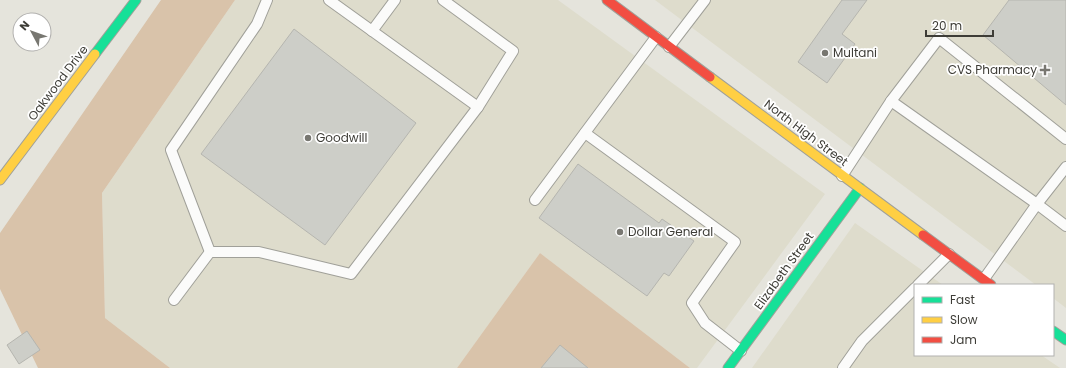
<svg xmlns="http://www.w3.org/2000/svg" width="1066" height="368" font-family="Poppins,sans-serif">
  <rect width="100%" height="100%" fill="#e5e4dc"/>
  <g fill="#dedccc">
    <polygon points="235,0 558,0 825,194 697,368 690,368 540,253 457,368 170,368 105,318 102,193"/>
    <polygon points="655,0 1066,0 1066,308 1053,298 1053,285 1036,285"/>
    <polygon points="855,223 943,285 915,285 915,355 1041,355 1060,368 752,368"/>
  </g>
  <g fill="#d9c3aa">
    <polygon points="161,0 235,0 102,193 105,318 170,368 38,368 0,289 0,233"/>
    <polygon points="540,253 690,368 457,368"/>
  </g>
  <g fill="#cdcec8" stroke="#b5b5af">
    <polygon points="842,0 867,0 842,34 855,44 827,83 798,62"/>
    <polygon points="1009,0 1066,0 1066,105 983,35"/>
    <polygon points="294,29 416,123 325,245 201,154"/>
    <polygon points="578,164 659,223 662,219 694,241 669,276 664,273 647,296 539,218"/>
    <polygon points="27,331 40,350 19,364 7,345"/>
    <polygon points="560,345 588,368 541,368"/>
  </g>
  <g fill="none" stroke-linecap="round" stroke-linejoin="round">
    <defs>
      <g id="lane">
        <polyline points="267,0 257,24 171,150 210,252 259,252 351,274 478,107 329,0"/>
        <polyline points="443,0 513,51 478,107"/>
        <polyline points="372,31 395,0"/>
        <polyline points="669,47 705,0"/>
        <polyline points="585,133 735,242 692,303 705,323 741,351"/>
        <polyline points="1066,167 1037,204 1066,226"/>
        <polyline points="842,176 891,101"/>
        <polyline points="535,200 656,37"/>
        <polyline points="984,279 1037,204 891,101 939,38 1066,139"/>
        <polyline points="918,285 949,254"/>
        <polyline points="174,300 210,252"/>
        <polyline points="843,368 862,341 915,288"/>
      </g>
      <g id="fast">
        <polyline points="95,54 136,0"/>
        <polyline points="1053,331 1066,340"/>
        <polyline points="728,368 860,188"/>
      </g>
      <g id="slow">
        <polyline points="710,77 923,235"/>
        <polyline points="0,180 95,54"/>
      </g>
      <g id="jam">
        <polyline points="607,0 710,77"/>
        <polyline points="923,235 991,285"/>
      </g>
    </defs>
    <use href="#lane" stroke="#a0a099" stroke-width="12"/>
    <use href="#fast" stroke="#a0a099" stroke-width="11"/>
    <use href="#slow" stroke="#a0a099" stroke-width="11"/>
    <use href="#jam" stroke="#a0a099" stroke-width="11"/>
    <use href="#lane" stroke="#fbfbfa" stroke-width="10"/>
    <use href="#fast" stroke="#16e098" stroke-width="9"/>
    <use href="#slow" stroke="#ffcf43" stroke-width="9"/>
    <use href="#jam" stroke="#f24e42" stroke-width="9"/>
  </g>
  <g fill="#787771" stroke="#fff" stroke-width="1.5">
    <circle cx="825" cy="53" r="4"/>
    <path d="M1043 64h4v4h4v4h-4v4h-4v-4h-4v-4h4z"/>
    <circle cx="308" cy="138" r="4"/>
    <circle cx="620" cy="232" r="4"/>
  </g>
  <g text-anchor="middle" stroke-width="3.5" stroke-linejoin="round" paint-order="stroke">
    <g font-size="12" fill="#3e3d37" stroke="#fff" text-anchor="start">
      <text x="833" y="57">Multani</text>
      <text x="1037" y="74" text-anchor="end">CVS Pharmacy</text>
      <text x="316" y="142">Goodwill</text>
      <text x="628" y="236">Dollar General</text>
    </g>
    <g font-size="12" fill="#3e3d37" stroke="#fff">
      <text transform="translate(58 83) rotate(-53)" y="4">Oakwood Drive</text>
      <text transform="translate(806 133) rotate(37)" y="4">North High Street</text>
      <text transform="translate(784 271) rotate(-54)" y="4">Elizabeth Street</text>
    </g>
  </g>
  <rect x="914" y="284" width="140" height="72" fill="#ffffff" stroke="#b2b1af"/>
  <rect x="922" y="297" width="20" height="6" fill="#16e098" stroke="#b2b1af"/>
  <text x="950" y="304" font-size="12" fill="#3e3d37">Fast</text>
  <rect x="922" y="317" width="20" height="6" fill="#ffcf43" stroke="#b2b1af"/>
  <text x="950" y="324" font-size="12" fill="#3e3d37">Slow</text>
  <rect x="922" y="337" width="20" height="6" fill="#f24e42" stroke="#b2b1af"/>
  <text x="950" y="344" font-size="12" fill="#3e3d37">Jam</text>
  <g transform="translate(32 32) rotate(311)"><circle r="19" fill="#ffffff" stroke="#b2b1af"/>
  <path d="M0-3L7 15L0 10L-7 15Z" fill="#787771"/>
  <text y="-6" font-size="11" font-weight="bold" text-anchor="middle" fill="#3e3d37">N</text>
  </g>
  <path d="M926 30v6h67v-6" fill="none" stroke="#3e3d37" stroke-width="2"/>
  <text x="932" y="30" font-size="12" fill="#3e3d37" stroke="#ffffff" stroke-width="3" paint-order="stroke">20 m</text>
</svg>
